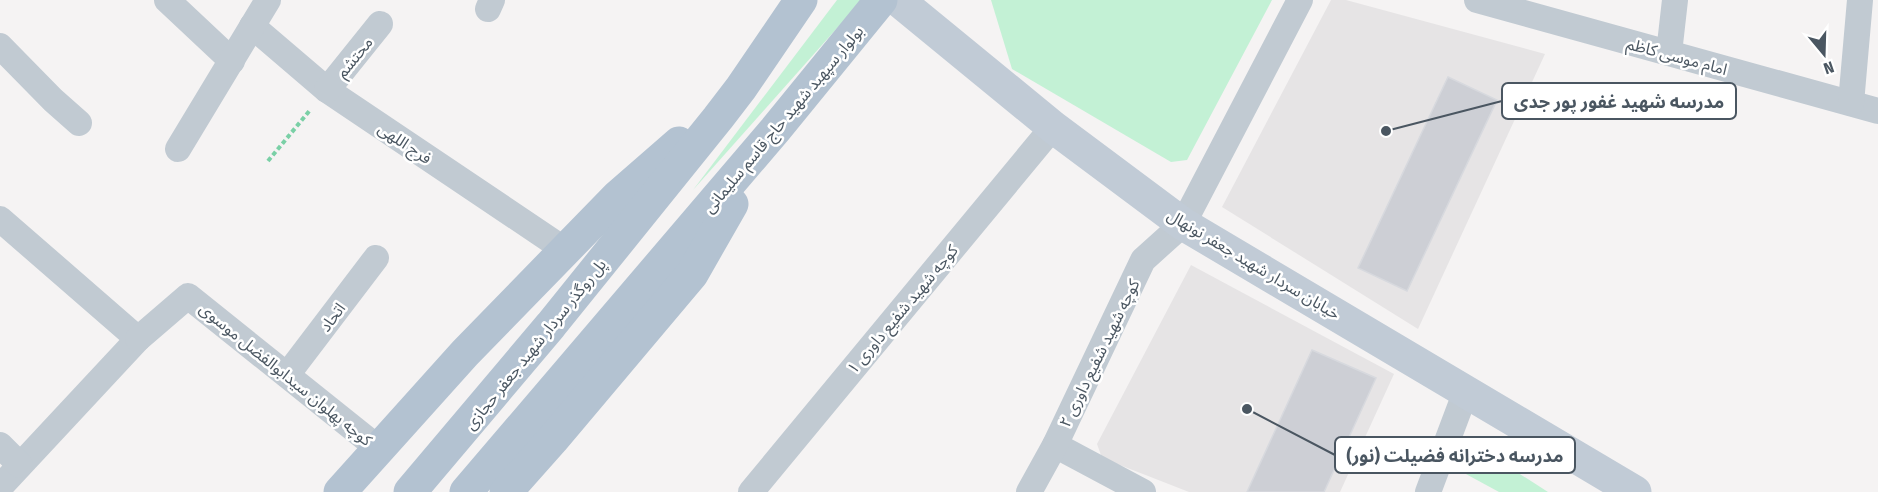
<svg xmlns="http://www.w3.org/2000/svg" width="1878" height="492" font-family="'Fira Sans Condensed','Noto Sans Arabic',sans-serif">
  <rect width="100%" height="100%" fill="#f5f3f3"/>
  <g fill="#e6e4e5">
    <polygon points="1331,0 1346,0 1545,54 1418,329 1222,207"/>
    <polygon points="1191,265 1394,374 1340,492 1189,492 1102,458 1097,444"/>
  </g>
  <g fill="#c3f1d5">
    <polygon points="837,0 862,0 693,190"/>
    <polygon points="991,0 1272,0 1187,160 1171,162 1012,69"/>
    <polygon points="1467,440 1548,492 1499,492 1453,467"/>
  </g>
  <g fill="#cdcfd5" stroke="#d7d9de" stroke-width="1.5">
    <polygon points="1448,77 1497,100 1407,291 1358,268"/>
    <polygon points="1312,350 1376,378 1324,492 1247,492"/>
  </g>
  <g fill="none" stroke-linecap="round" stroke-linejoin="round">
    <polyline stroke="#7ad0a6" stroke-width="4" stroke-dasharray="4.5 3" stroke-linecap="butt" points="268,161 311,109"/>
    <g stroke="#c1cad2" stroke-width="26">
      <polyline points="167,0 232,61"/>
      <polyline points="1477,0 1878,111"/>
      <polyline points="488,9 492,0"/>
      <polyline points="252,26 327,90 565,250"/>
      <polyline points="0,46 53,100 79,123"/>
      <polyline points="1669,53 1675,0"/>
      <polyline points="327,90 380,24"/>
      <polyline points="1851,103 1860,0"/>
      <polyline points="178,149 268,0"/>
      <polyline points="0,219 138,339 0,487"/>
      <polyline points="138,339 188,296 379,449"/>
      <polyline points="287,375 376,258"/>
      <polyline points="0,445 20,465"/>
      <polyline points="1055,445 1143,492"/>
      <polyline points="751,492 1053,127"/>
      <polyline points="1029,492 1055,445 1143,260 1183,224 1300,0"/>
      <polyline points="1428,492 1466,391"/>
    </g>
    <polyline stroke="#c1cbd6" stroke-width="33" points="898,0 1053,127 1183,224 1635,492"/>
    <g stroke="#b3c2d1" stroke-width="33">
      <polyline points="340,492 465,353 617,197 679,143"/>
      <polyline points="410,492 551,325 718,118 741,88 801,0"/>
      <polyline points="466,492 775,130 881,0"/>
      <polyline points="506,492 553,439 692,274 732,204"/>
    </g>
  </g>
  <g text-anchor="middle" stroke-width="5" stroke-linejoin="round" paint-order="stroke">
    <g font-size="16" fill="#4a5661" stroke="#fff">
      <text transform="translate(1677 56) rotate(15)" y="6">امام موسی کاظم</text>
      <text transform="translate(354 57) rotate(-51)" y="6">محتشم</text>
      <text transform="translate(783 119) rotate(-50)" y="6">بولوار سپهبد شهید حاج قاسم سلیمانی</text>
      <text transform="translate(405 143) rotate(34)" y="6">فرج اللهی</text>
      <text transform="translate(1254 264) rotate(31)" y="6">خیابان سردار شهید جعفر نونهال</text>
      <text transform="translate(902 309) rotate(-50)" y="6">کوچه شهید شفیع داوری ۱</text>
      <text transform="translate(332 317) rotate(-53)" y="6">اتحاد</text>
      <text transform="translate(535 344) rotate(-51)" y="6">پل روگذر سردار شهید جعفر حجازی</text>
      <text transform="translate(1099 353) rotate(-64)" y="6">کوچه شهید شفیع داوری ۲</text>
      <text transform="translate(286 374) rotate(39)" y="6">کوچه پهلوان سیدابوالفضل موسوی</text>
    </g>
  </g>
  <path fill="none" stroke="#4a5661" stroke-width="2" d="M1386 131L1502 101M1247 409L1335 455"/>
  <g fill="#4a5661" stroke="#fff" stroke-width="2">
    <circle cx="1386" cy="131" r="6"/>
    <circle cx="1247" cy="409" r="6"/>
  </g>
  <g fill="#fff" stroke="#4a5661" stroke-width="2">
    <rect x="1502" y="83" width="234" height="36" rx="6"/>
    <rect x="1335" y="437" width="240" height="36" rx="6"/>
  </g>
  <g font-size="18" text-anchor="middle" font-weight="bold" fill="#4a5661">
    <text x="1619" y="108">مدرسه شهید غفور پور جدی</text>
    <text x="1455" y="462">مدرسه دخترانه فضیلت (نور)</text>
  </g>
  <g transform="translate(1824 54) rotate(161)" stroke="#ffffff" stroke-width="4.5" paint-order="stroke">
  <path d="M0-4.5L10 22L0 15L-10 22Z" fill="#4a5661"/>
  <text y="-9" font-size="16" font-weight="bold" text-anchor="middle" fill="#4a5661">N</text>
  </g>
</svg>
